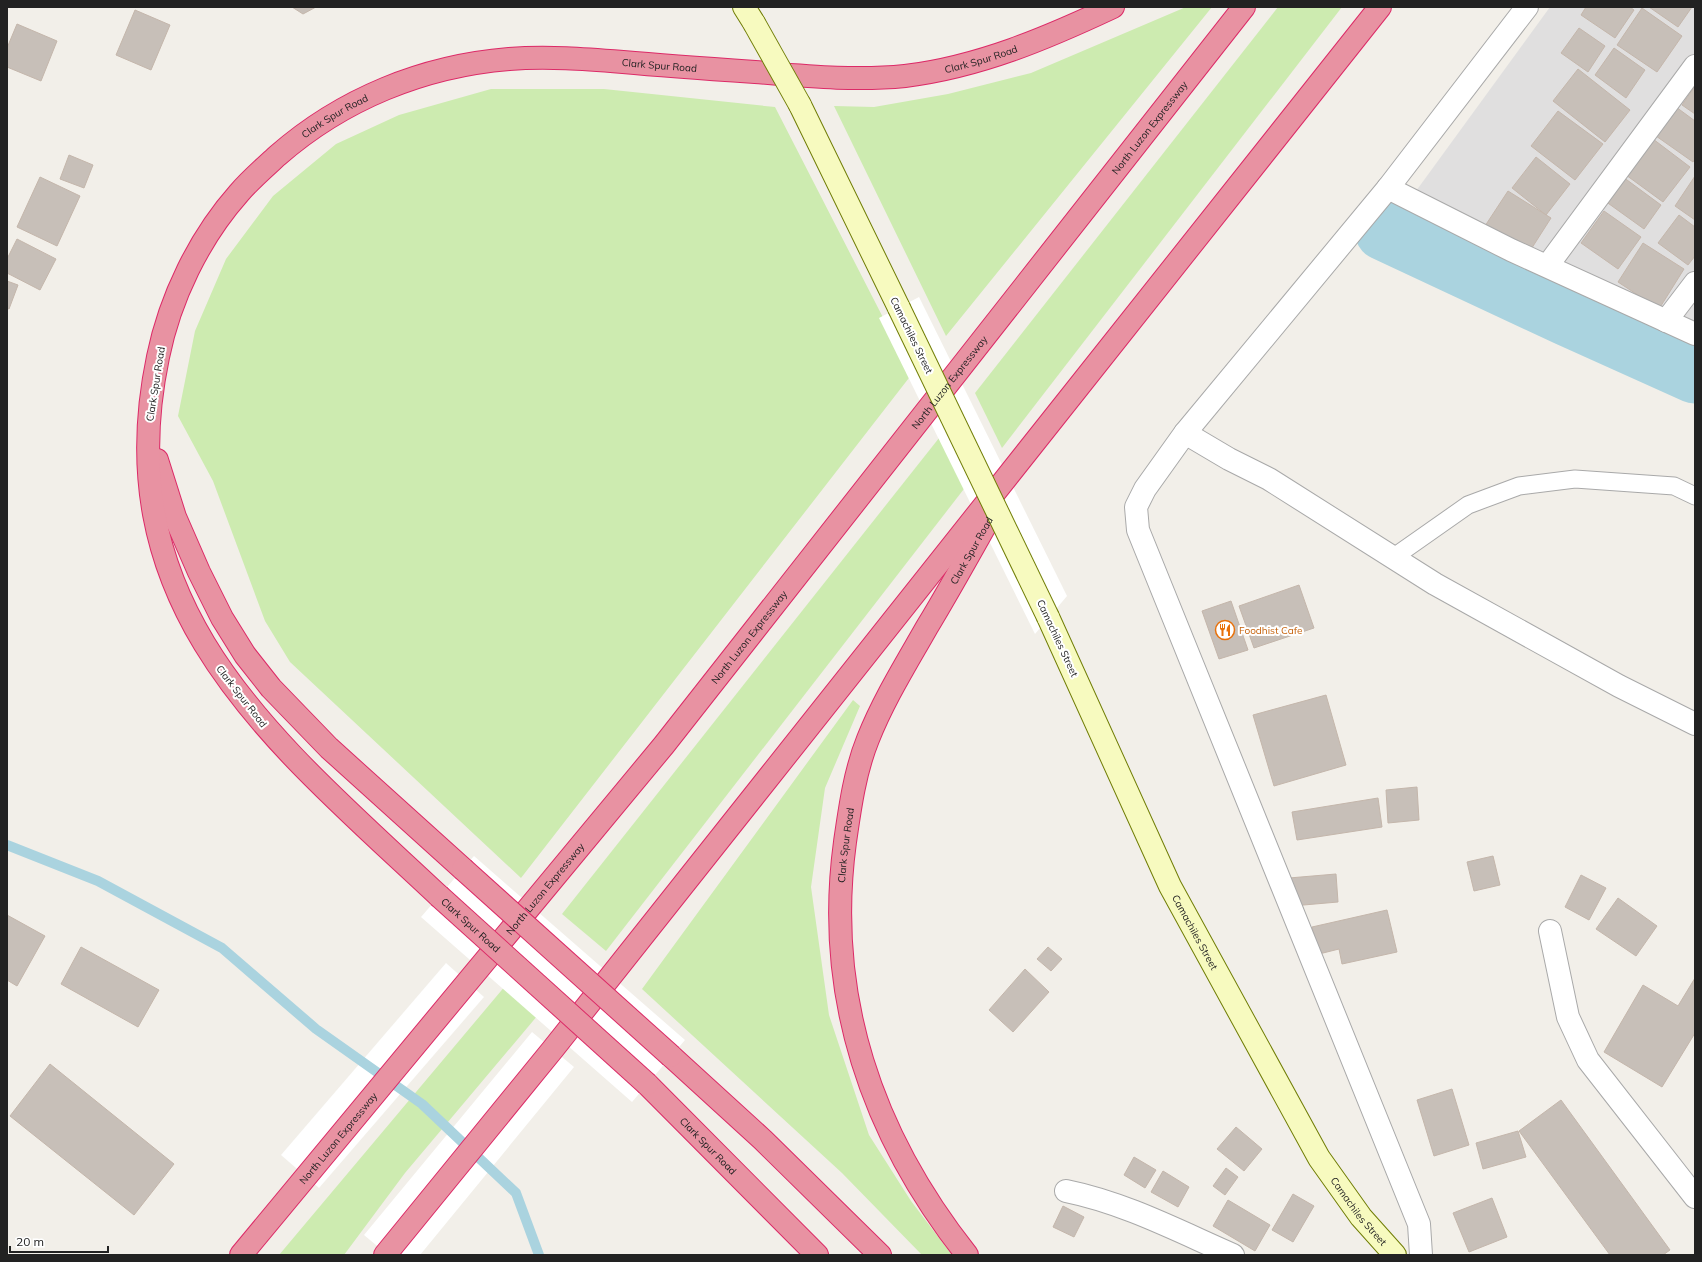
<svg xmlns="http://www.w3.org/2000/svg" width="1702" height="1262" font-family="Mulish,sans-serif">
  <rect width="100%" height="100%" fill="#f2efe9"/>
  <polygon fill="#e0dfdf" points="1550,7 1695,7 1695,362 1392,224"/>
  <g fill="#cdebb0">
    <polygon points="1186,7 1212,7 946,336 834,106 874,107 948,94 1031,73"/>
    <polygon points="1278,7 1342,7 1002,448 975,393"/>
    <polygon points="491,89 604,89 775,107 912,374 521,878 290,662 265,621 213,481 178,416 195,331 226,259 273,196 336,144 399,115"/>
    <polygon points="943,433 967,485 606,951 562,914"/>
    <polygon points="853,700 860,706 825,788 811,887 829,1015 869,1135 911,1201 952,1255 922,1255 842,1173 642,989"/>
    <polygon points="506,985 538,1015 405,1173 344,1255 279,1255"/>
  </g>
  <g fill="#fff">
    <polygon points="919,297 1067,596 1035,634 879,318"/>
    <polygon points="474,856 685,1040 632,1102 421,917"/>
    <polygon points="446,963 484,997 319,1188 281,1155"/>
    <polygon points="532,1032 574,1067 420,1255 388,1255 364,1235"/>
  </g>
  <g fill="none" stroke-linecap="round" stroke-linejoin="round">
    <polyline stroke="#aad3df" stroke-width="10" points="7,845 98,881 222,948 316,1029 422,1104 516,1193 539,1255"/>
    <polyline stroke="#aad3df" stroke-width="59" points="1384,231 1566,316 1695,374"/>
  </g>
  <g fill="#c7bfb8" stroke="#c4b6ab">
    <polygon points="292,7 316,7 303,14"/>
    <polygon points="1586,7 1630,7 1634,10 1615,38 1581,15"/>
    <polygon points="1649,7 1692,7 1678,27"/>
    <polygon points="1642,8 1682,36 1657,72 1617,45"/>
    <polygon points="135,10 170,25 151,70 116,55"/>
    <polygon points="17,24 57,41 41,81 7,67 7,48"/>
    <polygon points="1579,28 1605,46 1588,72 1561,53"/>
    <polygon points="1614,48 1645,70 1626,98 1595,75"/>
    <polygon points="1578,69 1630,110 1605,142 1553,101"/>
    <polygon points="1695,86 1695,114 1682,105"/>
    <polygon points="1676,107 1695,121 1695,159 1693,162 1656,136"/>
    <polygon points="1558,111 1603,144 1575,180 1531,146"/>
    <polygon points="1653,139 1690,167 1663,202 1626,175"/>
    <polygon points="69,155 93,165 84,188 60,179"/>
    <polygon points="1536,157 1570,184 1546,215 1512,188"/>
    <polygon points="1695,176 1695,220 1675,206"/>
    <polygon points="40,177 80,196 57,246 17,227"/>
    <polygon points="1623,177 1661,205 1644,229 1605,201"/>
    <polygon points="1508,191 1551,218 1528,254 1485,226"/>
    <polygon points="1604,211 1641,237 1618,269 1581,243"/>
    <polygon points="1679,215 1695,227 1695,256 1688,265 1658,243"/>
    <polygon points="17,239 56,259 40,290 7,273 7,259"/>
    <polygon points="1643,243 1684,269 1659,309 1618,282"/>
    <polygon points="7,281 18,285 9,309 7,308"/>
    <polygon points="1299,585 1314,628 1254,648 1239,606"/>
    <polygon points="1231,601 1248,650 1219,659 1202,611"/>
    <polygon points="1326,695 1346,765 1274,786 1253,715"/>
    <polygon points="1417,787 1419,820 1388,823 1386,790"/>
    <polygon points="1378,798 1382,827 1297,840 1292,812"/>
    <polygon points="1493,856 1500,885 1474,891 1467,862"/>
    <polygon points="1336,874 1338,902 1292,906 1289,878"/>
    <polygon points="1581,875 1606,888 1589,920 1565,907"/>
    <polygon points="1618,898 1657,926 1636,956 1596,929"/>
    <polygon points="1387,910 1397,952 1342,964 1339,949 1319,954 1312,927"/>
    <polygon points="7,915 45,936 17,986 7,980"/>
    <polygon points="81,947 159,990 138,1027 61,984"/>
    <polygon points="1048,947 1062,959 1051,971 1037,959"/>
    <polygon points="1025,969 1049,992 1013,1032 989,1010"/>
    <polygon points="1695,978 1695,1033 1662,1087 1604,1052 1643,985 1678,1006"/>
    <polygon points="50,1064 174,1164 134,1215 10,1116"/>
    <polygon points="1452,1089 1469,1145 1434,1156 1417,1100"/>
    <polygon points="1561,1100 1670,1250 1663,1255 1610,1255 1519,1131"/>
    <polygon points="1236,1127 1262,1149 1244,1171 1217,1149"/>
    <polygon points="1518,1131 1526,1157 1483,1169 1476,1143"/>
    <polygon points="1134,1157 1156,1170 1145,1188 1124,1175"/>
    <polygon points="1226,1168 1238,1177 1225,1195 1213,1186"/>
    <polygon points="1163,1171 1189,1187 1178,1207 1151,1192"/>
    <polygon points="1293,1194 1314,1206 1293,1242 1272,1230"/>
    <polygon points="1492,1198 1507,1237 1469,1252 1453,1213"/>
    <polygon points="1228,1200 1270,1225 1255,1251 1213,1226"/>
    <polygon points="1063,1206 1084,1217 1074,1237 1053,1227"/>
  </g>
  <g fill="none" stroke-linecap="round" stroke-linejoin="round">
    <defs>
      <polyline id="lane" points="1394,557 1468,505 1519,486 1575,479 1674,486 1695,496"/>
      <g id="street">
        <polyline points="1388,188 1511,250 1695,334"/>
        <polyline points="1548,265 1695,66"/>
        <polyline points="1666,321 1695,283"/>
        <polyline points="1185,433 1229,459 1269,479 1435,584 1619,686 1695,724"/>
        <polyline points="1550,931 1568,1017 1588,1060 1695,1197"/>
        <path d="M1066,1191C1125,1203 1178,1231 1233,1255"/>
        <polyline points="1421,1255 1419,1224 1138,530 1136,507 1145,489 1185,433 1388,188 1527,7"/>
      </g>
      <g id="secondary">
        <polyline points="744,7 754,23"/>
        <polyline points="800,105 899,308"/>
        <path id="s1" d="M1048,617L1170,886L1319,1158L1361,1217L1395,1255"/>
      </g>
      <g id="highway">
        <polyline points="157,460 175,517 199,572 222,618 245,655 271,688 329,748 463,869"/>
        <path id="s2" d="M439,896C275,742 105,610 158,357C170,298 199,238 239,193C250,180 264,168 277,156C342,99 423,66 509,59C547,56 585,59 623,62C667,66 711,69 755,72C805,76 855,81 905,76C979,67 1047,38 1113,7"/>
        <polyline points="671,1056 763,1140 880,1255"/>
        <path id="s3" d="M647,1084L817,1255"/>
        <path id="s4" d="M241,1255L664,745L1244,7"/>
        <polyline points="385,1255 553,1049 1380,7"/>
        <path id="s5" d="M967,1255C872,1135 824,996 845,842C850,807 855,771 868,739C884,699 906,664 927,627C950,589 972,549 994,510"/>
      </g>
    </defs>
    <use href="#lane" stroke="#a9a9a9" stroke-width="19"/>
    <use href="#street" stroke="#a9a9a9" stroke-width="24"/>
    <use href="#secondary" stroke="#707d05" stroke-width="24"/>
    <use href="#highway" stroke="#dc2a67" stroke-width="24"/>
    <use href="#lane" stroke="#fff" stroke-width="17"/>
    <use href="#street" stroke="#fff" stroke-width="22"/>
    <use href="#secondary" stroke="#f7fabf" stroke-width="22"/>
    <use href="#highway" stroke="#e892a2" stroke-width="22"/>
    <defs>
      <g id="secondary-bridge">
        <polyline points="754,23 800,105"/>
        <polyline points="899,308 1048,617"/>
      </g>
      <g id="highway-bridge">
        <polyline points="463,869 671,1056"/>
        <path id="s6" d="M439,896L647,1084"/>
      </g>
    </defs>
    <use href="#secondary-bridge" stroke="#707d05" stroke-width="24" stroke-linecap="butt"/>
    <use href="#highway-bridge" stroke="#dc2a67" stroke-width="24" stroke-linecap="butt"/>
    <use href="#secondary-bridge" stroke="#f7fabf" stroke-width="22"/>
    <use href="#highway-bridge" stroke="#e892a2" stroke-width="22"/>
  </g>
  <defs>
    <symbol id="restaurant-ring" viewBox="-11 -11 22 22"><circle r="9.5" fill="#fff" stroke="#e8710a" stroke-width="1.5"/><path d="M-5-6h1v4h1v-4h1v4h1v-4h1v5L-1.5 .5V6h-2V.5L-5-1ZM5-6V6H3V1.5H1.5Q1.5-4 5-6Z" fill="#e8710a"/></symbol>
  </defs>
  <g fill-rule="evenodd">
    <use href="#restaurant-ring" x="1214" y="619" width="22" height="22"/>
  </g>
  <g text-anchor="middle" stroke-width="4" stroke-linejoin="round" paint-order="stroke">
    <g font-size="10" fill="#222" stroke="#fff">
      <text dy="4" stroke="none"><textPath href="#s2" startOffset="1612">Clark Spur Road</textPath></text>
      <text dy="4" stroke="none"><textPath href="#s2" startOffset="1288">Clark Spur Road</textPath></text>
      <text dy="4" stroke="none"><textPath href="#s2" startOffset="952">Clark Spur Road</textPath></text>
      <text dy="4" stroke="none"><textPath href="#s4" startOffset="1448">North Luzon Expressway</textPath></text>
      <text transform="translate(912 335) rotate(64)" y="4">Camachiles Street</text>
      <text dy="4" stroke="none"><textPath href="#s4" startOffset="1124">North Luzon Expressway</textPath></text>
      <text transform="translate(155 384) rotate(-81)" y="4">Clark Spur Road</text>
      <text dy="4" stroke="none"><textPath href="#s5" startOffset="764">Clark Spur Road</textPath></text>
      <text dy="4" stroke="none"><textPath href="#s4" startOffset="800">North Luzon Expressway</textPath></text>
      <text transform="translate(1058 638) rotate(65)" y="4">Camachiles Street</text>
      <text transform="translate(242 696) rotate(52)" y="4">Clark Spur Road</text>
      <text dy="4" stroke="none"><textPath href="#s5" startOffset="440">Clark Spur Road</textPath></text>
      <text dy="4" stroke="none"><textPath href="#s4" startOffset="476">North Luzon Expressway</textPath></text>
      <text dy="4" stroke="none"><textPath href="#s6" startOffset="43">Clark Spur Road</textPath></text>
      <text dy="4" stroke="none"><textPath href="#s1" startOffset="348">Camachiles Street</textPath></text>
      <text dy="4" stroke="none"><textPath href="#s4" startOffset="152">North Luzon Expressway</textPath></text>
      <text dy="4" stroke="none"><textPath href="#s3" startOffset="87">Clark Spur Road</textPath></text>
      <text dy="4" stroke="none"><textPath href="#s1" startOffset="672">Camachiles Street</textPath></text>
    </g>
    <g font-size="10" fill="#c56008" stroke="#fff" text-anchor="start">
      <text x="1239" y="634">Foodhist Cafe</text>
    </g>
  </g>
  <rect width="1702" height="1262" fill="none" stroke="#222222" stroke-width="16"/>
  <path d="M10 1246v6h98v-6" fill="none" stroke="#222222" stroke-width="2"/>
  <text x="16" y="1246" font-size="12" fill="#222222" stroke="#ffffff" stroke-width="3" paint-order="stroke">20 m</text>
</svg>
